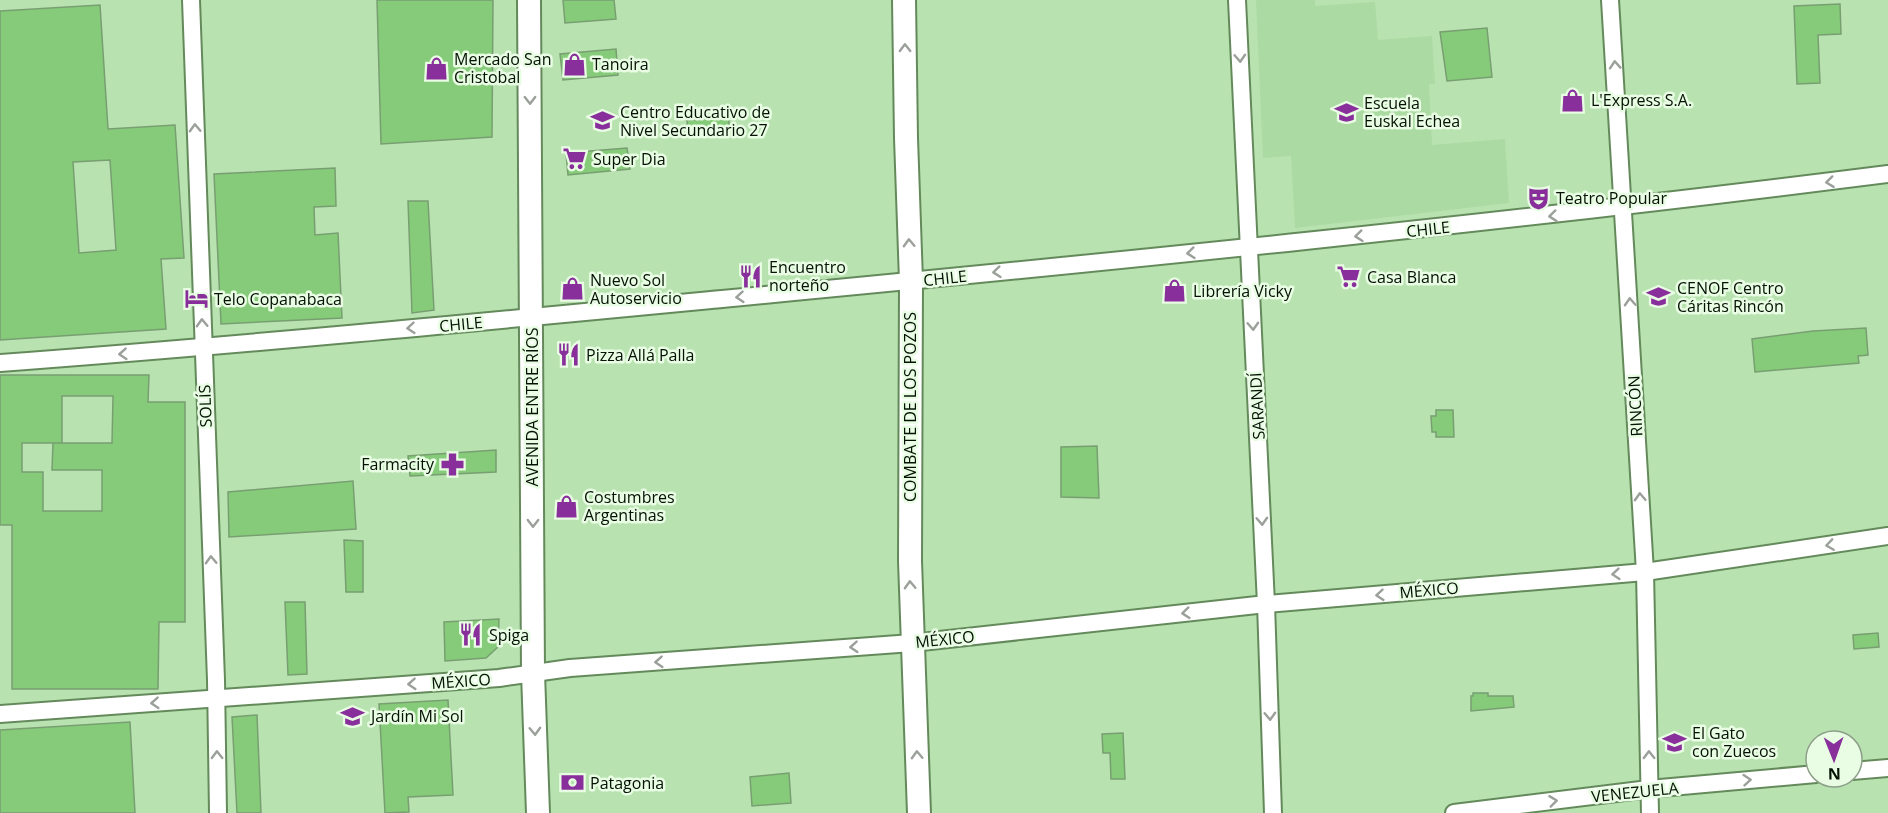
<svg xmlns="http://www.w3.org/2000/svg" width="1888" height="813" font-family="'Open Sans',sans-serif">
  <rect width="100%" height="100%" fill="#b9e2b1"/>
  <polygon fill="#abdaa3" points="1256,0 1315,0 1315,6 1375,2 1378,40 1432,36 1435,84 1429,84 1432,145 1505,139 1509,203 1295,228 1291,156 1263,158"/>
  <g fill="#86cb79" stroke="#789f71" stroke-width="1.5" fill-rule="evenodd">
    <polygon points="377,0 493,0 492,137 381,144"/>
    <polygon points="563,0 614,0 616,19 565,23"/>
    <polygon points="1840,4 1841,34 1818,35 1820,83 1797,84 1794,6"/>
    <path d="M100,5L108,129L175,125L184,258L161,259L166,329L0,340V11ZM110,160L116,250L79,253L73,162Z"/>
    <polygon points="1487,28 1492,77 1447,81 1440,32"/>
    <polygon points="616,49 618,75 563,80 560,54"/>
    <polygon points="729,118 729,132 688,132 687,120"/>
    <polygon points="627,148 630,169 568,175 566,153"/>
    <polygon points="335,168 336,206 314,207 315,235 338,233 342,318 221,324 214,174"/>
    <polygon points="408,201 428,201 434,310 412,313"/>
    <polygon points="1866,328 1868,355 1858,356 1859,363 1755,372 1752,339 1813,331"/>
    <path d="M0,375H149L148,402H185V622H159L158,689H12V525H0ZM62,396H113L112,443H53L52,470H102V511H43V472H22V443H62Z"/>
    <polygon points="1436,410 1453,410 1454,437 1436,437 1436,432 1432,432 1431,416 1436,416"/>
    <polygon points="1097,446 1099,498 1061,497 1061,447"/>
    <polygon points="496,450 496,472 410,476 408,456"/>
    <polygon points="353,481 356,529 229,537 228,492"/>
    <polygon points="344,540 363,541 363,592 346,592"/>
    <polygon points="285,602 305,602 307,674 288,675"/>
    <polygon points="499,619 498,647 486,658 445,661 444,622"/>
    <polygon points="1878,633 1879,647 1854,649 1853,635"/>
    <polygon points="1473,693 1488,693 1488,696 1513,696 1514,707 1471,711 1471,696 1473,696"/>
    <polygon points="448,700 453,795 408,797 409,812 385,813 379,704"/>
    <polygon points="257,715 261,813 237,813 232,717"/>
    <polygon points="130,722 135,813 0,813 0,730"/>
    <polygon points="1123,733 1125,779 1111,779 1110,753 1103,753 1102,734"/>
    <polygon points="789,773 791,803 752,806 750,777"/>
  </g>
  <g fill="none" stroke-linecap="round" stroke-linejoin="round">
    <defs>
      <g id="street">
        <polyline points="191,0 216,680 218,813"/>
        <polyline points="1237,0 1266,604 1273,813"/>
        <polyline points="1610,0 1645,572 1650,813"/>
        <path d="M0,363C241,345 481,322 722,299C1111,262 1500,223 1888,174"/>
        <polyline points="0,714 499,678 570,668 912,643 1266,604 1645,572 1888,536"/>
        <polyline points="1852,771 1888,768"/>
        <polyline points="1454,813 1649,789 1816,774"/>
      </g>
      <g id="secondary">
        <polyline points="529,0 533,673 538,813"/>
        <polyline points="904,0 906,138 911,281 910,561 919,813"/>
      </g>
    </defs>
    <use href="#street" stroke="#648a5c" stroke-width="20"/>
    <use href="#secondary" stroke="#648a5c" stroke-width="26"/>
    <use href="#street" stroke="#fff" stroke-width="16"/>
    <use href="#secondary" stroke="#fff" stroke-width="22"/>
  </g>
  <defs><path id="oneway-chevron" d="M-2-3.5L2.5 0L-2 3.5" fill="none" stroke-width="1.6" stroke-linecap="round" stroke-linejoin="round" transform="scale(1.5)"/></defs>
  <g stroke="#9ba09a">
    <use href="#oneway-chevron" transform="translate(905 48) rotate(-91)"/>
    <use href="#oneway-chevron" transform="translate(1240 58) rotate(87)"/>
    <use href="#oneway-chevron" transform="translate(1615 65) rotate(-94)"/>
    <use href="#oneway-chevron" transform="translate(530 100) rotate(89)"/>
    <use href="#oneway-chevron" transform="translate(195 128) rotate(-92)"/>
    <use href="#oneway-chevron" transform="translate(1830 182) rotate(173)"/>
    <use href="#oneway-chevron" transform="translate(1553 216) rotate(174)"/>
    <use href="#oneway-chevron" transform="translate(1359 236) rotate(174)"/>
    <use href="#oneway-chevron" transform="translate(909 243) rotate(-92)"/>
    <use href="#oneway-chevron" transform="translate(1191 253) rotate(174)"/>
    <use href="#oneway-chevron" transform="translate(997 272) rotate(174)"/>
    <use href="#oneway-chevron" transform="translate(740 297) rotate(175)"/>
    <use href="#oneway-chevron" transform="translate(1630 302) rotate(-93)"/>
    <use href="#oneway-chevron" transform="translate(202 323) rotate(-92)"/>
    <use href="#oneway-chevron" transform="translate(1253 326) rotate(87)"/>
    <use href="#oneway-chevron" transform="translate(411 328) rotate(175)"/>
    <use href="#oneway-chevron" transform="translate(123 354) rotate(176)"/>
    <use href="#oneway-chevron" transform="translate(1640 497) rotate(-93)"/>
    <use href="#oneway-chevron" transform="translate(1262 521) rotate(87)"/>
    <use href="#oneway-chevron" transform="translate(533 523) rotate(90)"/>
    <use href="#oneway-chevron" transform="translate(1830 545) rotate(172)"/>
    <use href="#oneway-chevron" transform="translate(211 560) rotate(-92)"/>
    <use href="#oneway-chevron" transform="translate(1616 574) rotate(175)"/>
    <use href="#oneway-chevron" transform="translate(910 585) rotate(-92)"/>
    <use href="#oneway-chevron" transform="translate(1380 595) rotate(175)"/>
    <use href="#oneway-chevron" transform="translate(1186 613) rotate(174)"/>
    <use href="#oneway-chevron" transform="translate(854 647) rotate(176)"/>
    <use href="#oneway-chevron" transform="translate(659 662) rotate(176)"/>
    <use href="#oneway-chevron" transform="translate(412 684) rotate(176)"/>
    <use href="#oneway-chevron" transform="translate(155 703) rotate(176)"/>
    <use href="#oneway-chevron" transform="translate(1270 716) rotate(88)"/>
    <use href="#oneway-chevron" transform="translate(535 731) rotate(88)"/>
    <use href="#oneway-chevron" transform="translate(217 755) rotate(-91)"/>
    <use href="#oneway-chevron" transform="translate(917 755) rotate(-92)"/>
    <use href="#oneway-chevron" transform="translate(1649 755) rotate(-91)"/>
    <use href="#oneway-chevron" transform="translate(1747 780) rotate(-5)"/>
    <use href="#oneway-chevron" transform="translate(1553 801) rotate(-7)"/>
  </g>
  <defs>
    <symbol id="shop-bare" viewBox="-9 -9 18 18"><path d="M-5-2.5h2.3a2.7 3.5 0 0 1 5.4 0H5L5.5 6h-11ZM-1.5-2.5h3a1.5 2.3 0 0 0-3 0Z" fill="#892f9b" stroke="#e8fde3" stroke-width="2.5" paint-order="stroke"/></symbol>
    <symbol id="school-bare" viewBox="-9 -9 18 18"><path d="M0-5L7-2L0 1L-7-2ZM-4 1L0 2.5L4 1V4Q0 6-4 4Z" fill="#892f9b" stroke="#e8fde3" stroke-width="2.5" paint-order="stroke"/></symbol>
    <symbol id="supermarket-bare" viewBox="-9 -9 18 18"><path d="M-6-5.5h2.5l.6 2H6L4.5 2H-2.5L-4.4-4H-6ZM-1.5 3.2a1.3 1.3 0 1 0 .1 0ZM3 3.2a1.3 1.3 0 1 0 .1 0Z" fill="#892f9b" stroke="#e8fde3" stroke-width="2.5" paint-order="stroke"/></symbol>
    <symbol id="theatre-bare" viewBox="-9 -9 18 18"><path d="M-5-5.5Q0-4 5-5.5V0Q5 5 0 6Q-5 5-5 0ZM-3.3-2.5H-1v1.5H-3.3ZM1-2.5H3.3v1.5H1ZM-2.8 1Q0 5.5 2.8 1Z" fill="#892f9b" stroke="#e8fde3" stroke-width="2.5" paint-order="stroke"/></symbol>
    <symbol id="restaurant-bare" viewBox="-9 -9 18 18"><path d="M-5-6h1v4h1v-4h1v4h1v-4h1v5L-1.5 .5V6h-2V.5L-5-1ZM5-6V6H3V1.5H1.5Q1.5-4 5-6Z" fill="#892f9b" stroke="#e8fde3" stroke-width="2.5" paint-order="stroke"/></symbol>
    <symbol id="hotel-bare" viewBox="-9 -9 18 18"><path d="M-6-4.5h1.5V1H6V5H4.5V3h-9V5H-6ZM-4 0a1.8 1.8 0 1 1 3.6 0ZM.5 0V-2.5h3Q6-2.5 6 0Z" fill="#892f9b" stroke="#e8fde3" stroke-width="2.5" paint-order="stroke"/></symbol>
    <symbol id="pharmacy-bare" viewBox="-9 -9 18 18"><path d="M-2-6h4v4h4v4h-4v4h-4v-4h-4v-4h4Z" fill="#892f9b" stroke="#e8fde3" stroke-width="2.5" paint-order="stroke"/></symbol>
    <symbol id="bank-bare" viewBox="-9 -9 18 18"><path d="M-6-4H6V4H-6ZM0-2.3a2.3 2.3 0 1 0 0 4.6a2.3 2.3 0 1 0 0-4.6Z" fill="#892f9b" stroke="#e8fde3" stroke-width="2.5" paint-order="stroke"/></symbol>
  </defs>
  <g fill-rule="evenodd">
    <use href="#shop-bare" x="558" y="48" width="33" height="33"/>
    <use href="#shop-bare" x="420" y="52" width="33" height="33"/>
    <use href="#shop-bare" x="1556" y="84" width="33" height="33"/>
    <use href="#school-bare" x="1330" y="96" width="33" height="33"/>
    <use href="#school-bare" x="586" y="104" width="33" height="33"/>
    <use href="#supermarket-bare" x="558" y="142" width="33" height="33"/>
    <use href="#theatre-bare" x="1522" y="182" width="33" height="33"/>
    <use href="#restaurant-bare" x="734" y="260" width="33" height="33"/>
    <use href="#supermarket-bare" x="1332" y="260" width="33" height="33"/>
    <use href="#shop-bare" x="556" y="272" width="33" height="33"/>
    <use href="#shop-bare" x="1158" y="274" width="33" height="33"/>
    <use href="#school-bare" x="1642" y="280" width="33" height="33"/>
    <use href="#hotel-bare" x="180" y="282" width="33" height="33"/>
    <use href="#restaurant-bare" x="552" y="338" width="33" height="33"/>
    <use href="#pharmacy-bare" x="436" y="448" width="33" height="33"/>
    <use href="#shop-bare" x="550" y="490" width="33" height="33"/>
    <use href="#restaurant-bare" x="454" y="618" width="33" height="33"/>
    <use href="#school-bare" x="336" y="700" width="33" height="33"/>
    <use href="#school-bare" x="1658" y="726" width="33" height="33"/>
    <use href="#bank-bare" x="556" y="766" width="33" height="33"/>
  </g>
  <g text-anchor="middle" stroke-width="5" stroke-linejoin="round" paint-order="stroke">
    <g font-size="16" fill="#041103" stroke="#e8fde3" text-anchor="start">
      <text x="454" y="65">Mercado San<tspan x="454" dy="18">Cristobal</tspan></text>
      <text x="592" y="70">Tanoira</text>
      <text x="1591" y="106">L'Express S.A.</text>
      <text x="1364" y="109">Escuela<tspan x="1364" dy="18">Euskal Echea</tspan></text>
      <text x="620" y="118">Centro Educativo de<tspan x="620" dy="18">Nivel Secundario 27</tspan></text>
      <text x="593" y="165">Super Dia</text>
      <text x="1556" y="204">Teatro Popular</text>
      <text x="769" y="273">Encuentro<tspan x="769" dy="18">norteño</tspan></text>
      <text x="1367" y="283">Casa Blanca</text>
      <text x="590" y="286">Nuevo Sol<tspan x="590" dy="18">Autoservicio</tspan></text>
      <text x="1677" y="294">CENOF Centro<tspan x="1677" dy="18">Cáritas Rincón</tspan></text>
      <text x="1193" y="297">Librería Vicky</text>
      <text x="214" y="305">Telo Copanabaca</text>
      <text x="586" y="361">Pizza Allá Palla</text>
      <text x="434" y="470" text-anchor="end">Farmacity</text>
      <text x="584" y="503">Costumbres<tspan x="584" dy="18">Argentinas</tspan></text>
      <text x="489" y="641">Spiga</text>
      <text x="371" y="722">Jardín Mi Sol</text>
      <text x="1692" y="739">El Gato<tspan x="1692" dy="18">con Zuecos</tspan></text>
      <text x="590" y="789">Patagonia</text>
    </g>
    <g font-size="16" fill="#041103" stroke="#e8fde3">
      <text transform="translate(1428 229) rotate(-6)" y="6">CHILE</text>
      <text transform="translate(945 278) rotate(-6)" y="6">CHILE</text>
      <text transform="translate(461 324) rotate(-5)" y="6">CHILE</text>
      <text transform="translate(205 406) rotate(-92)" y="6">SOLÍS</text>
      <text transform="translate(1257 406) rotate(-93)" y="6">SARANDÍ</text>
      <text transform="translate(1635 406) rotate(-93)" y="6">RINCÓN</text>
      <text transform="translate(532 407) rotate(-90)" y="6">AVENIDA ENTRE RÍOS</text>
      <text transform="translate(910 407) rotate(-90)" y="6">COMBATE DE LOS POZOS</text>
      <text transform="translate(1429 590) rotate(-5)" y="6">MÉXICO</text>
      <text transform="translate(945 639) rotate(-6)" y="6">MÉXICO</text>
      <text transform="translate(461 681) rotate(-4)" y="6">MÉXICO</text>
      <text transform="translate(1635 792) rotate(-6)" y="6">VENEZUELA</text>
    </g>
  </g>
  <g transform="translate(1834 759) rotate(179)"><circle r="28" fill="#e8fde3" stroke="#8d9f89" stroke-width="1.5"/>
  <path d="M0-4.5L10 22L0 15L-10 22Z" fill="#892f9b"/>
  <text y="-9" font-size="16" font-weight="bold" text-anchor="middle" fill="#041103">N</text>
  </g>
</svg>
